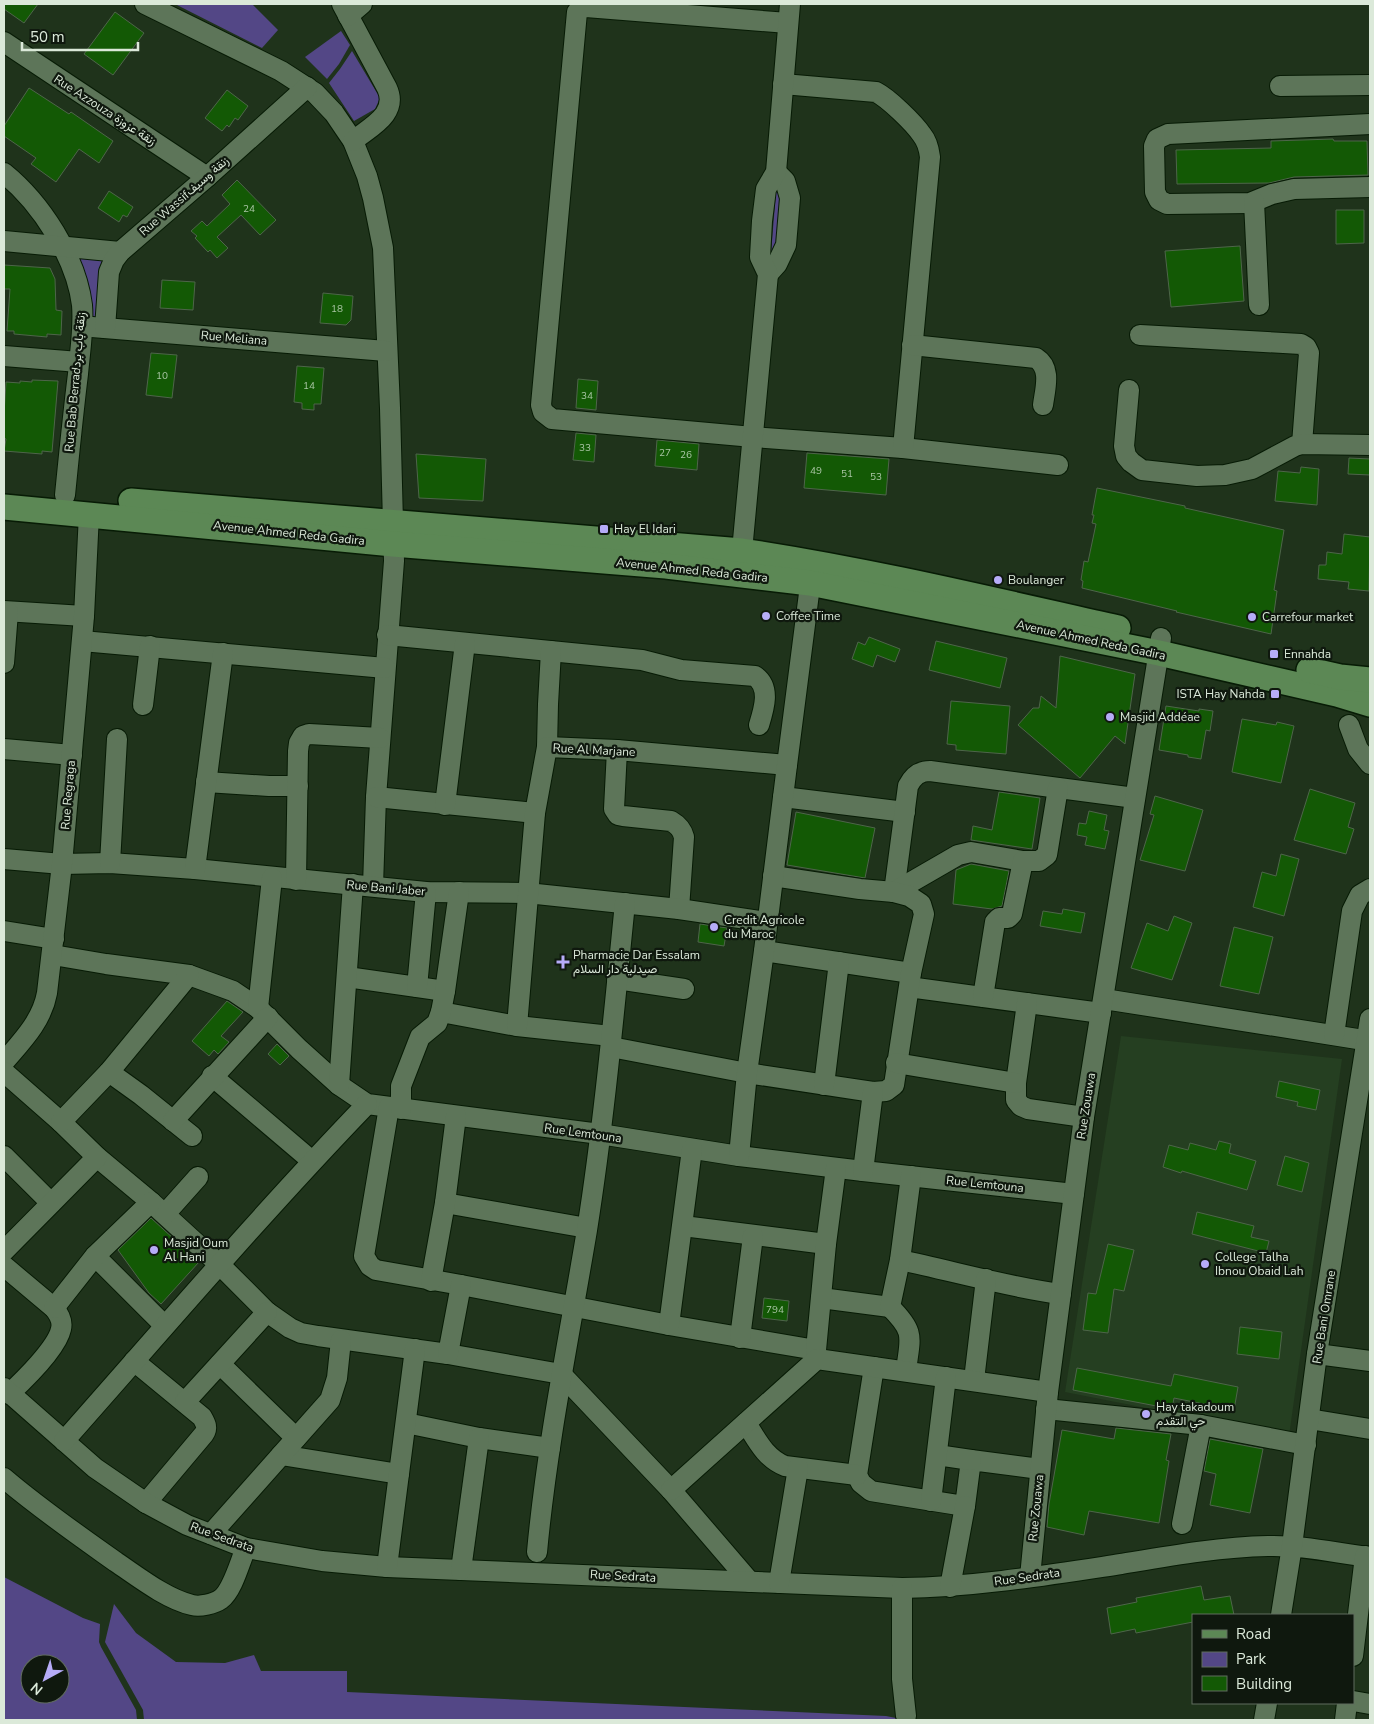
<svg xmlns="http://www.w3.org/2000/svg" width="1374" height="1724" font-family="'Nunito Sans',Vazirmatn,sans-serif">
  <rect width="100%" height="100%" fill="#1f331b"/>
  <polygon fill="#253f21" points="1121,1036 1342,1059 1289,1436 1065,1392"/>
  <g fill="#534786" fill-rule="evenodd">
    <polygon points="175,4 252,4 278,30 262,48"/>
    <polygon points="341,31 350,45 339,64 327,79 305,57"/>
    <polygon points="352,51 380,98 375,109 354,121 329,83 340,69"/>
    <polygon points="776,192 779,192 782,198 778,252 771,253"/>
    <polygon points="78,255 103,258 99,318 86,317 77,258"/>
    <path d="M4,1577L83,1618L100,1624L99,1642L101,1647L136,1710L137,1720H4ZM30,1664H60V1694H30Z"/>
    <polygon points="114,1604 136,1633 176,1662 225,1663 254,1655 261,1671 347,1671 347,1692 886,1716 906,1720 144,1720 143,1710 105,1642"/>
  </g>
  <g fill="#135905" stroke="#4e654a">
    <polygon points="4,4 38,4 24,23 4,9"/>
    <polygon points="115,12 144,33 113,75 84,54"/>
    <polygon points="29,88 69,114 71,112 113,141 99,163 79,149 56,182 31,164 36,158 4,136 4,126"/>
    <polygon points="227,90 248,106 238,120 235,118 229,127 227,125 222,131 205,118"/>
    <polygon points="1333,139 1334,141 1367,141 1368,175 1294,177 1269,183 1177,184 1176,150 1271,148 1271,141"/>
    <polygon points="237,180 276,220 260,235 241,215 217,237 228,248 217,258 210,250 208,252 195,238 197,236 191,231 202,221 207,226 230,204 222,195"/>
    <polygon points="109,191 133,207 127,217 123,215 119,222 98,208"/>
    <polygon points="1336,210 1364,210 1364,243 1336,244"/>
    <polygon points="1240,246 1244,301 1171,307 1165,251"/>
    <polygon points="4,265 50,268 55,279 56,310 62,311 61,335 47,334 47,337 14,334 14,331 7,331 10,289 4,289"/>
    <polygon points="162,280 195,282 193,310 160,308"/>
    <polygon points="323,293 353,296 351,320 346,325 320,323"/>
    <polygon points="151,353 177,355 172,398 146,395"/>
    <polygon points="297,366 324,368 321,404 314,404 314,410 302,409 302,403 294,402"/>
    <polygon points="578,379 598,381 596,410 576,408"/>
    <polygon points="32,380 58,381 52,452 42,451 42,454 4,451 6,439 4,438 4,414 6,382 20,383 20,381 32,382"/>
    <polygon points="576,433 596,435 594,462 573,460"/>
    <polygon points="657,440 699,444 697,470 655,466"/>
    <polygon points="807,453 889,459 886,495 804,488"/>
    <polygon points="416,454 486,459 483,501 419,498"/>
    <polygon points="1349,458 1370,459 1370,475 1348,474"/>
    <polygon points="1301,467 1319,469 1317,505 1275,501 1278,471 1300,473"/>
    <polygon points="1097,488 1185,506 1185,508 1284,530 1274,590 1277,591 1271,634 1176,612 1177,611 1082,588 1083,581 1081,580 1084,561 1088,562 1096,524 1092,523 1094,515 1092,515"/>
    <polygon points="1344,534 1370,537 1369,591 1348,589 1349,582 1318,579 1319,565 1326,565 1327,552 1342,554"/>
    <polygon points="869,637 900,649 895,662 877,655 873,667 852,659 858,642 865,645"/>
    <polygon points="936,641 1007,658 1000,688 929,670"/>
    <polygon points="1060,656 1135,674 1125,744 1115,736 1080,778 1018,725 1033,708 1039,708 1041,696 1056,708"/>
    <polygon points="951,701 1010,706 1006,754 956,750 956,745 947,744"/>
    <polygon points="1166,706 1199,711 1199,709 1213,711 1210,731 1206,730 1201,759 1188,757 1188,755 1159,750"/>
    <polygon points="1242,719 1276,725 1277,722 1294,726 1281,783 1232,772"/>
    <polygon points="1310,789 1355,803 1348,827 1354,829 1346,854 1294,840"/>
    <polygon points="999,792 1040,798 1032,849 971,840 973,826 992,830"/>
    <polygon points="1155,796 1203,810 1185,871 1140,860 1154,815 1150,814"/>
    <polygon points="1089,811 1107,815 1104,830 1109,831 1105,849 1085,845 1087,837 1077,835 1079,823 1086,824"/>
    <polygon points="796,812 875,828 865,878 787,865"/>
    <polygon points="1281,854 1299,859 1284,916 1253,907 1262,872 1276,876"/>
    <polygon points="971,864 1009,871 1002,906 992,909 953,904 956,870"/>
    <polygon points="1063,909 1085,913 1081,933 1040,926 1043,911 1062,914"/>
    <polygon points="1174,916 1192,923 1172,980 1131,968 1147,923 1168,931"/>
    <polygon points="700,924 727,928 724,946 698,942"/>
    <polygon points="1234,927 1273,937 1259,994 1220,986"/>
    <polygon points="227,1001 243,1012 221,1036 229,1042 218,1054 214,1050 209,1056 192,1041"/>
    <polygon points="277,1044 289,1056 280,1065 268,1054"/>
    <polygon points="1279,1081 1320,1090 1316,1110 1297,1106 1298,1102 1276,1097"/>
    <polygon points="1219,1141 1231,1144 1229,1153 1256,1161 1247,1190 1182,1171 1181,1173 1163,1167 1169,1145 1188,1150 1190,1143 1216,1150"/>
    <polygon points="1285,1156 1309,1163 1302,1192 1277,1185"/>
    <polygon points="1197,1212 1254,1226 1251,1237 1269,1241 1266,1253 1192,1234"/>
    <polygon points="151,1218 199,1262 161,1304 149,1293 118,1250"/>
    <polygon points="1108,1244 1134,1250 1124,1291 1114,1289 1108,1333 1083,1330 1088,1293 1096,1294"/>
    <polygon points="764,1298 789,1301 787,1321 762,1318"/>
    <polygon points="1240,1327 1282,1332 1279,1359 1237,1354"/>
    <polygon points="1077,1368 1171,1386 1174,1374 1238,1387 1234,1410 1174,1398 1172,1409 1073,1390"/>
    <polygon points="1116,1428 1171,1434 1166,1460 1169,1461 1159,1523 1089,1511 1084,1535 1047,1527 1049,1504 1062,1430 1114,1439"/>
    <polygon points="1210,1439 1263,1449 1250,1513 1210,1505 1216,1474 1204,1471"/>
    <polygon points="1201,1586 1204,1600 1230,1596 1234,1615 1193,1615 1193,1622 1136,1633 1135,1629 1111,1634 1107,1608 1137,1602 1136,1598"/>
  </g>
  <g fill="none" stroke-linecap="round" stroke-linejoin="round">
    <defs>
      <g id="minor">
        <polyline points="145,4 281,71 315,93 334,113 353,141 367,176 373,198 383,248 390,408 394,561 376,797 373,886"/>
        <path d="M342,4L387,88C399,114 370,127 353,141"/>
        <polyline points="348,16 362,4"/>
        <polyline points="788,23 586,7 582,7 577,12 541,405 543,412 552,419 753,437 903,448 1058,465"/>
        <polyline points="4,42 207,177"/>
        <path d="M783,84L876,92C888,98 914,123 922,135C927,141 929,149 930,157L903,448"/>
        <polyline points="1280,86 1370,85"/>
        <polyline points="1370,124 1168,134 1157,139 1154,146 1155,192 1159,200 1167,204 1250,203 1272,194 1294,189 1370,187"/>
        <path d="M4,173C41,203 76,257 82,305C84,328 80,351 78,374C73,414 69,455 65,495"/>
        <polyline points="1254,202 1259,305"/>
        <polyline points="4,241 120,252"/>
        <polyline points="768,274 777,264 786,245 790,198 785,181 776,172"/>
        <polyline points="92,327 386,351"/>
        <polyline points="105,328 109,272 114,260 120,252 207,177 307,87"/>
        <polyline points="1140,335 1301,344 1306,347 1309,353 1302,444"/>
        <path d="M912,345L1036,358C1052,368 1045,389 1043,405"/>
        <polyline points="4,356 79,362"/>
        <polyline points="1129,390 1124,446 1126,456 1131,462 1142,470 1197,476 1225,475 1252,469 1295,446 1302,444 1370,445"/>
        <polyline points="742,551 768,274 760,257 762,221 766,189 776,172 790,4"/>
        <polyline points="4,611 84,616"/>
        <path d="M387,635L642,660L681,670L755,676C771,687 764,709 759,725"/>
        <polyline points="82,641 385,668"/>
        <polyline points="4,663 8,612"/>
        <polyline points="143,705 150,646"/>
        <polyline points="1349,725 1358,749 1370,764"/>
        <polyline points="547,747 548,704 551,651"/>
        <polyline points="4,749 72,755"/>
        <path d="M617,750L614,809L618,815L623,816L671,821C678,825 682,829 684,837L679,909"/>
        <polyline points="206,782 269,786 298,786"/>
        <polyline points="376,797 535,813"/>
        <polyline points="783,797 905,812"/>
        <polyline points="445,805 465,643"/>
        <polyline points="4,859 62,864 110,863 195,869 426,892 527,893 679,909 767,922"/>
        <polyline points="110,863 117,739"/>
        <polyline points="195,869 223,653"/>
        <polyline points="296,880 298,751 299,743 303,736 309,734 380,738"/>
        <path d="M894,892L908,786C913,776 919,771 930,771L1135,798"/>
        <polyline points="894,892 958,855 971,852 1023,861"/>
        <polyline points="4,931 54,939"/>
        <polyline points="764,951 911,973"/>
        <polyline points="53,955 106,964 189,975 233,991 258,1008 299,1049 339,1085 367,1104 600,1134 739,1156 863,1171 1074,1194"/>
        <polyline points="347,977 445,991"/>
        <polyline points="617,979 684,989"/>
        <polyline points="910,984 916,988 1101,1013"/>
        <polyline points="417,987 426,892"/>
        <polyline points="983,997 995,922 999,918 1008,918 1012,914 1023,861 1039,861 1047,855 1058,788"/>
        <polyline points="1104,999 1370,1041"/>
        <polyline points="1027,1003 1016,1083 1016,1100 1021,1106 1028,1109 1084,1117"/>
        <polyline points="258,1008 272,878"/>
        <polyline points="441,1012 517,1026 611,1036"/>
        <polyline points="517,1026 535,813 547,747 617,750 787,765"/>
        <polyline points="1334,1035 1352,911 1360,895 1370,889"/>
        <polyline points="611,1047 747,1073 873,1092 886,1091 894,1085 911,973 924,914 921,904 909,896 894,892 860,889 773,876"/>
        <path d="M4,1062C22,1041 42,1021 47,993L62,864L84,616L89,514"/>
        <polyline points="896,1063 1016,1083"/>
        <polyline points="4,1072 61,1122 97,1157 151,1202 220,1265 267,1312 290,1328 301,1333 318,1336 448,1354 561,1374 671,1490 750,1582"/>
        <polyline points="109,1072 141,1095 192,1136"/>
        <polyline points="212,1076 312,1161"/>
        <polyline points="339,1085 353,884"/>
        <polyline points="824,1085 839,962"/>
        <polyline points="389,1107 364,1256 370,1266 376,1270 461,1285 669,1325 816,1350"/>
        <polyline points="401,1109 401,1086 420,1037 437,1023 441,1012 445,991 459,892"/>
        <polyline points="173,1121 268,1017"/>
        <polyline points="61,1122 109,1072 189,975"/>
        <polyline points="4,1156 51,1203"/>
        <polyline points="739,1156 747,1073 764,951 787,765 812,570"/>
        <polyline points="863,1171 873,1092"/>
        <polyline points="445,1203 587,1228"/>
        <polyline points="165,1214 198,1177"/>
        <polyline points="683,1226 826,1244"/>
        <polyline points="4,1251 97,1157"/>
        <polyline points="95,1256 164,1325"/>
        <path d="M900,1260C953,1271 1007,1287 1061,1294"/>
        <path d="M4,1266L54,1308C59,1314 63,1321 61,1329C57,1348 23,1381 9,1394"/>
        <polyline points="431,1281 445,1203 456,1116"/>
        <polyline points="821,1298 890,1307"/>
        <polyline points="54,1308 95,1256 151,1202"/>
        <polyline points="669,1325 692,1149"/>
        <polyline points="740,1338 753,1236"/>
        <polyline points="448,1354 461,1285"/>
        <polyline points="1317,1354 1370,1361"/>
        <polyline points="817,1359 816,1350 826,1244 836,1168"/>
        <path d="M134,1361L202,1417C206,1424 208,1428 204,1434L146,1503"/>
        <polyline points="220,1364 296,1438"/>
        <polyline points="874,1367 857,1475 861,1483 871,1491 965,1506 971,1460 1040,1469"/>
        <path d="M906,1371C910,1337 916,1333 890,1307L900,1260L911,1176"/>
        <polyline points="974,1380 986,1279"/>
        <path d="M4,1388L95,1468L146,1503L187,1525L246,1548L322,1561L387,1567L902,1588C975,1587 1048,1575 1121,1564C1169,1556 1219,1547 1268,1546C1302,1545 1336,1553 1370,1557"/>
        <polyline points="185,1402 267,1312"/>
        <polyline points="1046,1409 1201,1425 1306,1445"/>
        <polyline points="1309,1419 1370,1429"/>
        <polyline points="406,1423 479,1438 550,1448"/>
        <path d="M746,1423C757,1440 765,1458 785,1466L857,1475"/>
        <path d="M64,1441C164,1328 262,1213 367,1104"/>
        <polyline points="281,1455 399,1474"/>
        <polyline points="937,1455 971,1460"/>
        <path d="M4,1478C39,1508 78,1535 116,1562C137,1576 166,1599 192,1605C200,1607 214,1604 221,1599C233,1590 240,1561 246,1548"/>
        <polyline points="671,1490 817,1359 1048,1392"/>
        <polyline points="931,1501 946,1377"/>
        <polyline points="1182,1524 1201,1425"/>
        <polyline points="211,1534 330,1400 337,1378 341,1340"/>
        <path d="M537,1552C547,1444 569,1338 587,1230C604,1122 614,1012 625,903"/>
        <polyline points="387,1567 415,1349"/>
        <polyline points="461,1570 479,1438"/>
        <polyline points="1030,1577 1048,1392 1084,1117 1161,638"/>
        <polyline points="779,1583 798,1468"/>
        <polyline points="950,1587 965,1506"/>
        <polyline points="902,1588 902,1679 906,1716"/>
        <polyline points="1281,1615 1292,1546 1317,1354 1370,1019"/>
        <polyline points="1353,1656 1365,1556"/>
        <polyline points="1353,1701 1370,1704"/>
        <polyline points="1264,1720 1267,1703"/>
        <polyline points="1345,1720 1347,1703"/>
      </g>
      <g id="major">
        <path d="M131,501L742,551C869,570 993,600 1118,628"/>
        <polyline points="4,507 393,544 666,566 810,583 1159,653 1337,694 1370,704"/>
        <polyline points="1309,670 1340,677 1370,680"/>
      </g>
    </defs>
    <use href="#minor" stroke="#071b05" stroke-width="22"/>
    <use href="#major" stroke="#071b05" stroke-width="28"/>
    <use href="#minor" stroke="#5d7559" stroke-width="20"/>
    <use href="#major" stroke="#5c8855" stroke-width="25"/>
  </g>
  <g fill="#b6acf8" stroke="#0f180e" stroke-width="2">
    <rect x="599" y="524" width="10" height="10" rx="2.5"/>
    <circle cx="998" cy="580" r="5"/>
    <circle cx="766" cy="616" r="5"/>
    <circle cx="1252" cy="617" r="5"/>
    <rect x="1269" y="649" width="10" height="10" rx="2.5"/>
    <rect x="1270" y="689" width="10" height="10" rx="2.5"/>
    <circle cx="1110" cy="717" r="5"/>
    <circle cx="714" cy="927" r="5"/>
    <path d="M560.5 954.5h5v5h5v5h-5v5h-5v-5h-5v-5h5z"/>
    <circle cx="154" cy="1250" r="5"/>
    <circle cx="1205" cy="1264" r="5"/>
    <circle cx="1146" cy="1414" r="5"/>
  </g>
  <g text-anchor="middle" stroke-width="4.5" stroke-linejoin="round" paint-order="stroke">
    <g font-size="10" fill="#a9c5a4">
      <text x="249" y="212">24</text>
      <text x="337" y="312">18</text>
      <text x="162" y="379">10</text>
      <text x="309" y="389">14</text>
      <text x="587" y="399">34</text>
      <text x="585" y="451">33</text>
      <text x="665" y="456">27</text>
      <text x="686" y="458">26</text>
      <text x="816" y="474">49</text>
      <text x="847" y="477">51</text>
      <text x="876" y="480">53</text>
      <text x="775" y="1313">794</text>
    </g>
    <g font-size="12" fill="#dbe9d9" stroke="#0f180e">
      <text transform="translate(105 110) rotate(33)" y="4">Rue Azzouza زنقة عزوزة</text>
      <text transform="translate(184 196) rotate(-41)" y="4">Rue Wassifزنقة وسيف</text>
      <text transform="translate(234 338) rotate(5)" y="4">Rue Meliana</text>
      <text transform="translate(75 382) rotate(-85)" y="4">Rue Bab Berradزنقة باب برد</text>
      <text transform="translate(289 533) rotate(6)" y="4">Avenue Ahmed Reda Gadira</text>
      <text transform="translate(692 570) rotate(6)" y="4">Avenue Ahmed Reda Gadira</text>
      <text transform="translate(1091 640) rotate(12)" y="4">Avenue Ahmed Reda Gadira</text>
      <text transform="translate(594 750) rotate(3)" y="4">Rue Al Marjane</text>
      <text transform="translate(68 795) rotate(-85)" y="4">Rue Regraga</text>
      <text transform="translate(386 888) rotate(5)" y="4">Rue Bani Jaber</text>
      <text transform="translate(1086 1106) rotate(-81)" y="4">Rue Zouawa</text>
      <text transform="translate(583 1133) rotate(8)" y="4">Rue Lemtouna</text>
      <text transform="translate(985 1184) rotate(6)" y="4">Rue Lemtouna</text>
      <text transform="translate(1324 1317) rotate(-81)" y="4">Rue Bani Omrane</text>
      <text transform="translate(1036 1508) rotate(-84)" y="4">Rue Zouawa</text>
      <text transform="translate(222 1537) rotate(20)" y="4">Rue Sedrata</text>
      <text transform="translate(623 1576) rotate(3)" y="4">Rue Sedrata</text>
      <text transform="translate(1027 1577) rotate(-8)" y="4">Rue Sedrata</text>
    </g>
    <g font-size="12" fill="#dbe9d9" stroke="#0f180e" text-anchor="start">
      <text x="614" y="533">Hay El Idari</text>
      <text x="1008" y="584">Boulanger</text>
      <text x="776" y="620">Coffee Time</text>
      <text x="1262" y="621">Carrefour market</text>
      <text x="1284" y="658">Ennahda</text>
      <text x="1265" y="698" text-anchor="end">ISTA Hay Nahda</text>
      <text x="1120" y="721">Masjid Addéae</text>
      <text x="724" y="924">Credit Agricole<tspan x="724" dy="14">du Maroc</tspan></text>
      <text x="573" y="959">Pharmacie Dar Essalam<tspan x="573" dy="14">صيدلية دار السلام</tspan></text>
      <text x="164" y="1247">Masjid Oum<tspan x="164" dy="14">Al Hani</tspan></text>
      <text x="1215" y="1261">College Talha<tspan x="1215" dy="14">Ibnou Obaid Lah</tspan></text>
      <text x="1156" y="1411">Hay takadoum<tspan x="1156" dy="14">حي التقدم</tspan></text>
    </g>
  </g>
  <rect width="1374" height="1724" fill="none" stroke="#dbe9d9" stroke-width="10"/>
  <rect x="1192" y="1614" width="162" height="90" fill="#0f180e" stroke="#616c5f"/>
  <rect x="1202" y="1630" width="25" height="8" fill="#5c8855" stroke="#616c5f"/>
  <text x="1236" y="1639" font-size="15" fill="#dbe9d9">Road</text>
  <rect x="1202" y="1652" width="25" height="15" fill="#534786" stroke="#616c5f"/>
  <text x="1236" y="1664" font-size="15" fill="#dbe9d9">Park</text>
  <rect x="1202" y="1676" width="25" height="15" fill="#135905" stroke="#616c5f"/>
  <text x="1236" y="1689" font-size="15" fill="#dbe9d9">Building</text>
  <g transform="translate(45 1679) rotate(220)"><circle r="24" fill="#0f180e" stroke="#616c5f"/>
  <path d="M0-4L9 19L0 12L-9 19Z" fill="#b6acf8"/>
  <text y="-8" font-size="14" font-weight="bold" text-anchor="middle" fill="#dbe9d9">N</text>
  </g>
  <path d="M22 42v8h116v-8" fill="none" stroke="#dbe9d9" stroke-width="2.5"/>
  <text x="30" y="42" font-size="15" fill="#dbe9d9" stroke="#0f180e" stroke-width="4" paint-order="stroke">50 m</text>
</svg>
